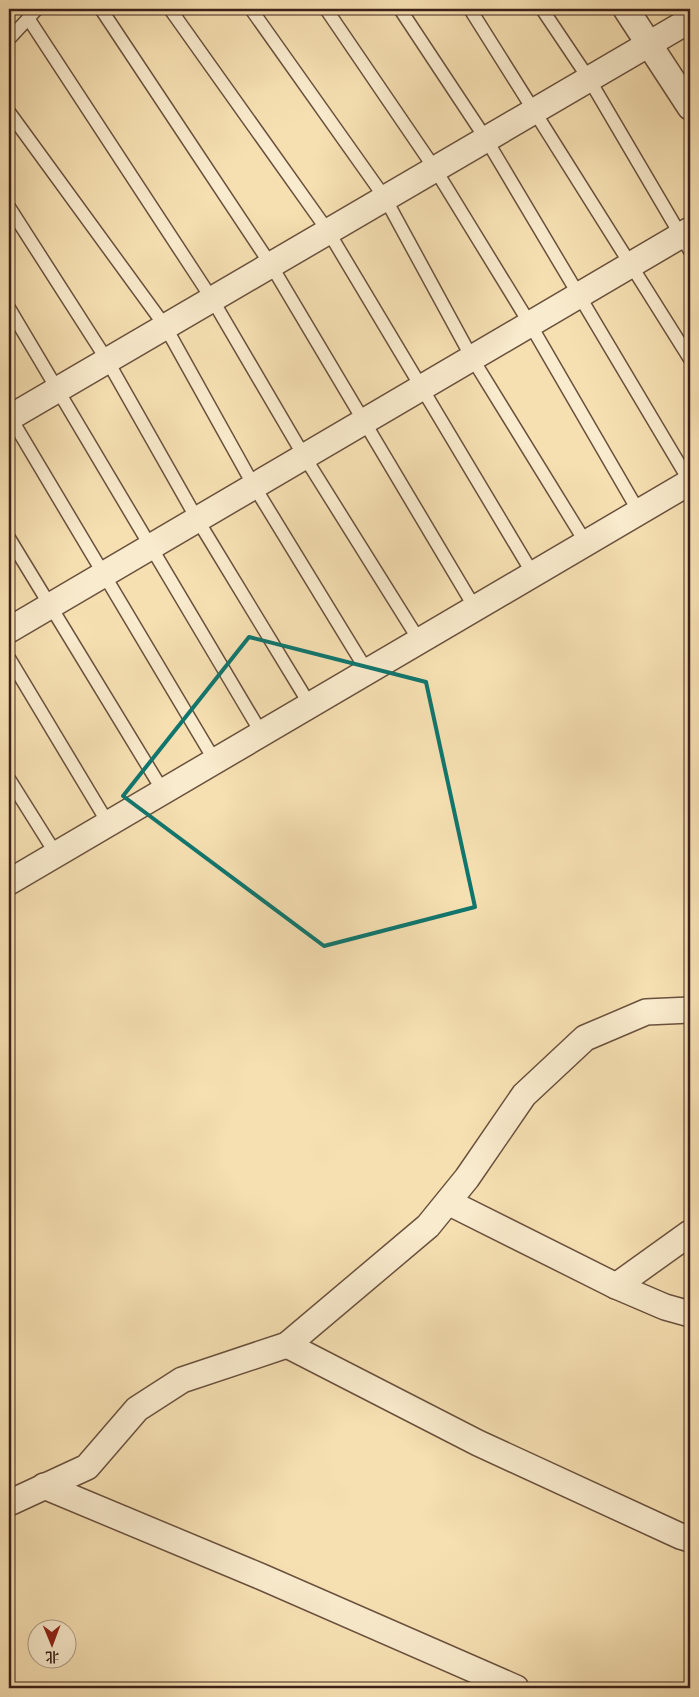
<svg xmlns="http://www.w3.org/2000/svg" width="699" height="1697" font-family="'Gentium Book Plus','Noto Serif SC',serif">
  <rect width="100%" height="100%" fill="#f6e0b2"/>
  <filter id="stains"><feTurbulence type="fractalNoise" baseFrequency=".004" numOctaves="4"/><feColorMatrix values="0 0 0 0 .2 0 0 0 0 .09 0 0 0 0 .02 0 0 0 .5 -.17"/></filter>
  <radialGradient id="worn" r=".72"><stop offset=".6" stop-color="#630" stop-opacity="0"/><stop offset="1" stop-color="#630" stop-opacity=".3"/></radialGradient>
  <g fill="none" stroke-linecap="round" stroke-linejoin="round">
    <defs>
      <g id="service">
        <polyline points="101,9 271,265 475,608"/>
        <polyline points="170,9 328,231 533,574"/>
        <polyline points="251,9 385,198 472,358 586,543"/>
        <polyline points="326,9 435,169 530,324 639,512"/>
        <polyline points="400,9 486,139 690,482"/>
        <polyline points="470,9 690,359"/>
        <polyline points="542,9 589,79 690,251"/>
        <polyline points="28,18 212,299 304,456 419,640"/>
        <polyline points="9,39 37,9"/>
        <polyline points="9,112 165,326 254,486 367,671"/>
        <polyline points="9,207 107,360 197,519 310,705"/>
        <polyline points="9,308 262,734"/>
        <polyline points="9,415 215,761"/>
        <polyline points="9,538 163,791"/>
        <polyline points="9,658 108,823"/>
        <polyline points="9,779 56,854"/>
      </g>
      <g id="minor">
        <polyline points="626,9 690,107"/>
        <polyline points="9,418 690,20"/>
        <polyline points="9,630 690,230"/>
        <polyline points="9,882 690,482"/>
        <polyline points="448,1202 616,1286 665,1307 690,1314"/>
        <polyline points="616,1286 690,1233"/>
        <polyline points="287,1345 478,1443 680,1536 690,1539"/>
        <polyline points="44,1486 262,1577 516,1688"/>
        <polyline points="9,1503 87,1467 137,1409 182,1380 287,1345 428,1226 467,1178 524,1095 585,1038 646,1012 690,1010"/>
      </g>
    </defs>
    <use href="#service" stroke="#6a513e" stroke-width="15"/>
    <use href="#minor" stroke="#6a513e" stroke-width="28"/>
    <use href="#service" stroke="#f9ebcd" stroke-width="12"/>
    <use href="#minor" stroke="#f9ebcd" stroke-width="25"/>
  </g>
  <path fill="none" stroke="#0f766e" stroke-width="4" stroke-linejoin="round" d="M249,637L426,682L475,907L324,946L123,796Z"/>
  <rect width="699" height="1697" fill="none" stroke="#f6e0b2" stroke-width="30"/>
  <rect x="10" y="10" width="679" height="1677" fill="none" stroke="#3c2118" stroke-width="2.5"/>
  <rect x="15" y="15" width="669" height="1667" fill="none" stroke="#3c2118"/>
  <g transform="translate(52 1644) rotate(179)"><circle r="24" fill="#f9ebcd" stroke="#ad9a85"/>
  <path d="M0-4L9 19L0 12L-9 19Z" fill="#8f2418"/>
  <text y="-8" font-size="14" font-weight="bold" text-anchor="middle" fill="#3c2118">北</text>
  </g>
  <rect width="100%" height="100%" filter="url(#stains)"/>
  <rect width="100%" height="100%" fill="url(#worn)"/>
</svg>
